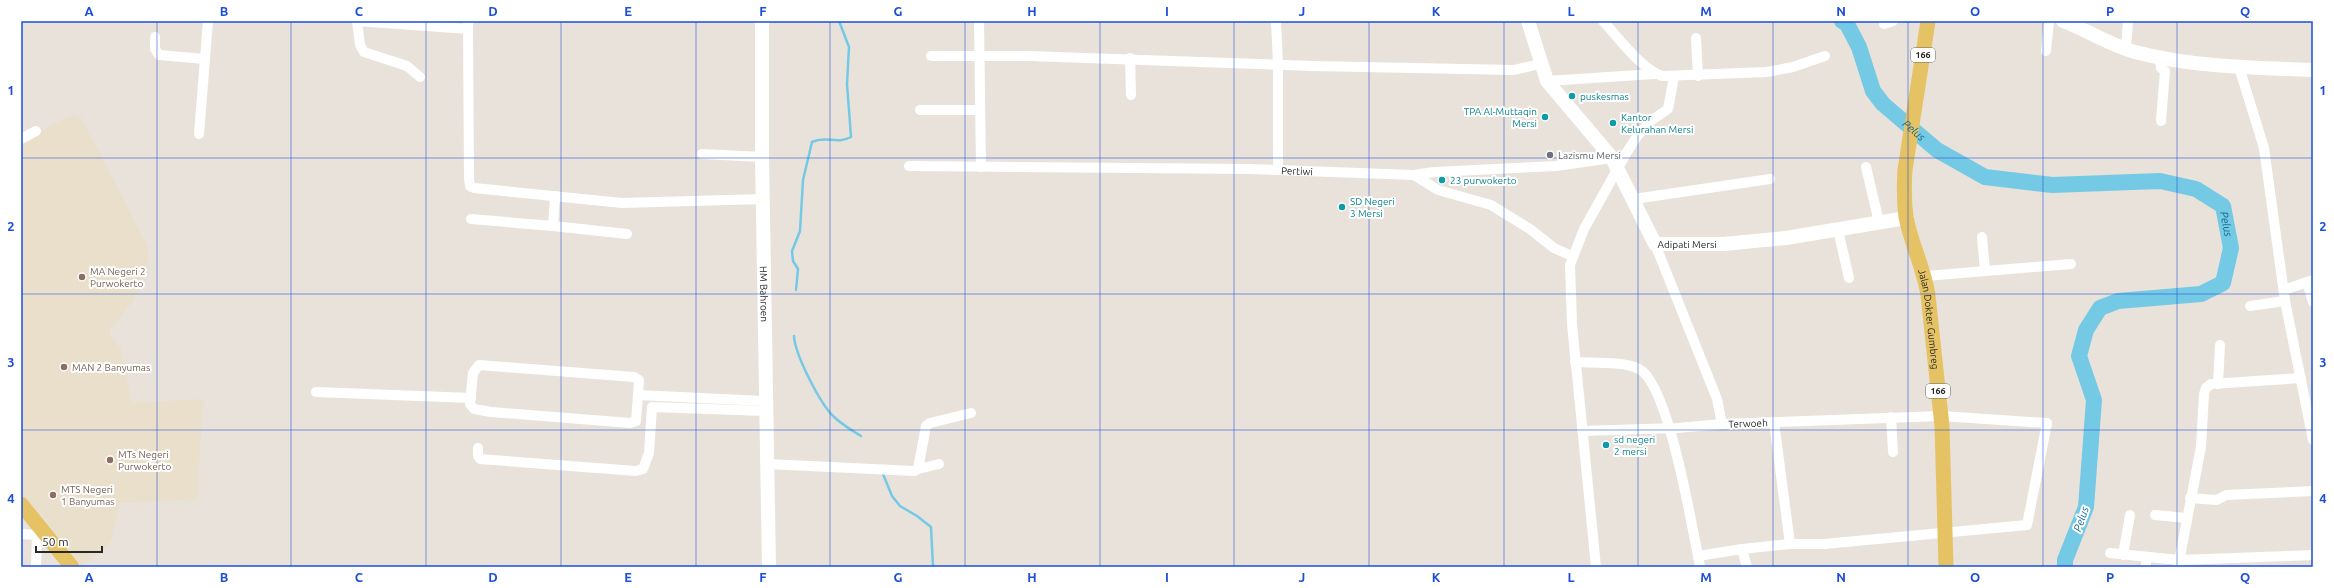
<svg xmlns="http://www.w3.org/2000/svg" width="2334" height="588" font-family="Ubuntu,sans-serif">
  <rect width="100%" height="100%" fill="#e9e2da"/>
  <polygon fill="#eadfcb" points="75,115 81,118 148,247 148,259 137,296 110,330 110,335 121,349 132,403 203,399 197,499 120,503 111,542 82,566 21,491 21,142 63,119"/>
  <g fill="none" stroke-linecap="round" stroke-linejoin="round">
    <g stroke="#74cae5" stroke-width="2.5">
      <path d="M796,290L798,269L793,261L792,251L800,231L803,180L812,142C827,135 836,145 851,137L847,84L849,47L839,21"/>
      <path d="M794,336C795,355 820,403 833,416C841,424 851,430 861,436"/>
      <polyline points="883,474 892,496 900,506 917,516 931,527 933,567"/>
    </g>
    <path stroke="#74cae5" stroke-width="16" id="s1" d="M1842,21L1847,24L1859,47L1873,91L1883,104L1937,150L1985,177L2052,185L2160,181L2196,189L2223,206L2231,248L2223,283L2201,294L2118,301L2100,308L2086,330L2079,356L2094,400L2086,507L2065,560V567"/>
    <g stroke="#fff" stroke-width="10">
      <polyline points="357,21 468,29"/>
      <polyline points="357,21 360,45 364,52 407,66 420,77"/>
      <polyline points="468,21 469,179 470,186 474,188 622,203 763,199"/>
      <polyline points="979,21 981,167"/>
      <polyline points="1276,21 1278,64 1278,170"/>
      <path d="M1603,21C1618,37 1642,70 1662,76L1767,72L1793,67L1825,56"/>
      <polyline points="1884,24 1893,21"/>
      <polyline points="155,37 155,49 159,55 205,59"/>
      <polyline points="1696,38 1698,76"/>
      <polyline points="2126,48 2128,21"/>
      <polyline points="2046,51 2049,21"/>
      <polyline points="931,56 1028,56 1312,66 1514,70 1540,64"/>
      <polyline points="2160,57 2161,68 2165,71 2161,121"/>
      <polyline points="1130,58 1131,95"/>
      <polyline points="2239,67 2264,148 2285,301 2313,440"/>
      <polyline points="1547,81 1654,74"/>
      <polyline points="920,110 980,110"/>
      <polyline points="199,134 208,21"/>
      <polyline points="21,139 36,131"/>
      <polyline points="702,154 762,157"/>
      <path id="s2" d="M909,166L1249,169L1414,175L1434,172L1556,166L1612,158"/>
      <polyline points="1866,167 1879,222"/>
      <polyline points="1414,175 1438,190 1491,205 1530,229 1554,248 1572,256"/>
      <polyline points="555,196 553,226 627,234"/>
      <polyline points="1634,199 1770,179"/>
      <polyline points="471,219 553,226"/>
      <polyline points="1838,230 1849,278"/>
      <polyline points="1982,237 1985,270"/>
      <polyline points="1926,276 2071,264"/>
      <polyline points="2307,282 2313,302"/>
      <polyline points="2284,290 2313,280"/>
      <polyline points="2250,306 2285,301"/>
      <path d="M1575,362C1593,363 1624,361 1639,369C1668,383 1691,522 1698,556L1742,549L1790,544H1824L2027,525L2047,423L1941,416L1722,424L1717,399L1655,244"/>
      <polyline points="2218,384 2220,345"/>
      <polyline points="316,392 471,398"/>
      <polyline points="638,395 639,380 634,377 479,365 473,373 470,404 474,409 491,412 630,423 636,421 638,395 766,401"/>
      <polyline points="1891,417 1893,452"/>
      <polyline points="1774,422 1790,544"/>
      <polyline points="1582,431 1677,428 1722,424"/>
      <polyline points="478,448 478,456 480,459 636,471 643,469 649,453 652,407 767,411"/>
      <polyline points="767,464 914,471 918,469 926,426 930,423 971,413"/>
      <polyline points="918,469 939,464"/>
      <polyline points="2190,498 2217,500 2226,495 2313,491"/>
      <polyline points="2155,515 2186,518"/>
      <polyline points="21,534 37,535"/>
      <polyline points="1742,549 1747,567"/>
      <polyline points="2110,553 2179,560 2313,555"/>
      <polyline points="2123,555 2130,515"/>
      <polyline points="1698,556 1700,567"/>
      <polyline points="36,567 37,535 42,531"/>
      <polyline points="1596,567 1572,324 1570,265 1584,229 1627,152 1638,135 1652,120 1668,109 1674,77"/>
      <polyline points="2146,567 2146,557"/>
      <polyline points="2178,567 2201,447 2204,394 2206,388 2211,384 2301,378"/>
    </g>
    <g stroke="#fff" stroke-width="14">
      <path id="s3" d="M762,21V157L769,567"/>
      <path id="s4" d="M1528,21L1547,81L1612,158L1655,244H1724L1786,238L1906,218"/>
      <path d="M2063,21C2087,30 2110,45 2135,52C2192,67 2254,68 2313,70"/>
    </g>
    <g stroke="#e5c364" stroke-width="15">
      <path id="s5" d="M1928,21L1905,170C1904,186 1904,202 1906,217C1911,244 1924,268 1928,295L1942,426L1946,567"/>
      <polyline points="21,504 72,567"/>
    </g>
  </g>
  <path fill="none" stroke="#1d4ed8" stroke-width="1" stroke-opacity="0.55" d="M157,21V567M291,21V567M426,21V567M561,21V567M696,21V567M830,21V567M965,21V567M1100,21V567M1234,21V567M1369,21V567M1504,21V567M1638,21V567M1773,21V567M1908,21V567M2043,21V567M2177,21V567M21,158H2313M21,294H2313M21,430H2313"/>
  <g fill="#0f9aa8" stroke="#fff" stroke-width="1.5">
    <circle cx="1572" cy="96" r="4"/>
    <circle cx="1545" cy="117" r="4"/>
    <circle cx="1613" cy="123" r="4"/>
    <circle cx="1442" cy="180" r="4"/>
    <circle cx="1342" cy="207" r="4"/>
    <circle cx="1606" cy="445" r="4"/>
  </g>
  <circle fill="#6b7280" stroke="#fff" stroke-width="1.5" cx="1550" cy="155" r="4"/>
  <g fill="#8d6e63" stroke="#fff" stroke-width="1.5">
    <circle cx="82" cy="277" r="4"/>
    <circle cx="64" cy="367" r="4"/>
    <circle cx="110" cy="460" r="4"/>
    <circle cx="53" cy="495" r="4"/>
  </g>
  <g text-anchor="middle" stroke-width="4" stroke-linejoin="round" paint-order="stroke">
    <g fill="#fff" stroke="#686868" stroke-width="1">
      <rect x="1911" y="48" width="24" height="14" rx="3"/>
      <rect x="1926" y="384" width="24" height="14" rx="3"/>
    </g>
    <g font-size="9" font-weight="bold" fill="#282828">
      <text x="1923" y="58">166</text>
      <text x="1938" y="394">166</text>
    </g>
    <g font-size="10" fill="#0d838f" stroke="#fff" text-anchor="start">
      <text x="1580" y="100">puskesmas</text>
      <text x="1537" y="115" text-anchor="end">TPA Al-Muttaqin<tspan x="1537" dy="12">Mersi</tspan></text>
      <text x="1621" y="121">Kantor<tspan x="1621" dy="12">Kelurahan Mersi</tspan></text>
      <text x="1450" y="184">23 purwokerto</text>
      <text x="1350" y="205">SD Negeri<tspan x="1350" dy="12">3 Mersi</tspan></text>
      <text x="1614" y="443">sd negeri<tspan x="1614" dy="12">2 mersi</tspan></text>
    </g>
    <g font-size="10" fill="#5b616d" stroke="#fff" text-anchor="start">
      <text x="1558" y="159">Lazismu Mersi</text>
    </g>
    <g font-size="10" fill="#282828" stroke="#fff">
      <text dy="4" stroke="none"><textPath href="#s2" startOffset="388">Pertiwi</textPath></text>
      <text dy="4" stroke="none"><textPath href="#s4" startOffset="292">Adipati Mersi</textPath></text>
      <text dy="4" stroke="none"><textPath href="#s3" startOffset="273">HM Bahroen</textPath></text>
      <text dy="4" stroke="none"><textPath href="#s5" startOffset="303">Jalan Dokter Gumbreg</textPath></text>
      <text transform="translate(1748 423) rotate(-2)" y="4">Terwoeh</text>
    </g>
    <g font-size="10" fill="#785e54" stroke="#fff" text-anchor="start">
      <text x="90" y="275">MA Negeri 2<tspan x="90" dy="12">Purwokerto</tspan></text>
      <text x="72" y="371">MAN 2 Banyumas</text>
      <text x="118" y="458">MTs Negeri<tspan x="118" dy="12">Purwokerto</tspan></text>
      <text x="61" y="493">MTS Negeri<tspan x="61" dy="12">1 Banyumas</tspan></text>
    </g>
    <g font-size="11" font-style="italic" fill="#17688d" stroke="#fff">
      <text dy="4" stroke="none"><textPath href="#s1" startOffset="135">Pelus</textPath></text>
      <text dy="4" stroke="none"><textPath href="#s1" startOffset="483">Pelus</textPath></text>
      <text transform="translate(2081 519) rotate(-71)" y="4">Pelus</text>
    </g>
  </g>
  <rect width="2334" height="588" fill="none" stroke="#ffffff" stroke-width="44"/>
  <path d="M36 546v6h66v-6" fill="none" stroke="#282828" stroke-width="2"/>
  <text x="42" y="546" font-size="12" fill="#282828" stroke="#ffffff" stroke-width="3" paint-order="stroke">50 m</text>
  <rect x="22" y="22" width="2290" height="544" fill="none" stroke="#1d4ed8" stroke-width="1.5"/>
  <g font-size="13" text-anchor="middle" font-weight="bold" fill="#1d4ed8">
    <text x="89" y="16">A</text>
    <text x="224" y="16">B</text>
    <text x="359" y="16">C</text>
    <text x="493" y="16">D</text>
    <text x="628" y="16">E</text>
    <text x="763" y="16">F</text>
    <text x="898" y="16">G</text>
    <text x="1032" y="16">H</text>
    <text x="1167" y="16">I</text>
    <text x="1302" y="16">J</text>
    <text x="1436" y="16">K</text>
    <text x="1571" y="16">L</text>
    <text x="1706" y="16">M</text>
    <text x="1841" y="16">N</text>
    <text x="1975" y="16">O</text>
    <text x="2110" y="16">P</text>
    <text x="2245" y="16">Q</text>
    <text x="11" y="95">1</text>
    <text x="2323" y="95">1</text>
    <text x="11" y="231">2</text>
    <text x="2323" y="231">2</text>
    <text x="11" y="367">3</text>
    <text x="2323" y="367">3</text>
    <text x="11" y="503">4</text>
    <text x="2323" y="503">4</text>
    <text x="89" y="582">A</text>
    <text x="224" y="582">B</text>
    <text x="359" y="582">C</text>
    <text x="493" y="582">D</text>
    <text x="628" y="582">E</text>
    <text x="763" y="582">F</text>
    <text x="898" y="582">G</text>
    <text x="1032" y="582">H</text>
    <text x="1167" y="582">I</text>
    <text x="1302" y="582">J</text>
    <text x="1436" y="582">K</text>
    <text x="1571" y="582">L</text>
    <text x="1706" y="582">M</text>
    <text x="1841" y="582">N</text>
    <text x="1975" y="582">O</text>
    <text x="2110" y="582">P</text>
    <text x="2245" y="582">Q</text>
  </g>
</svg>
